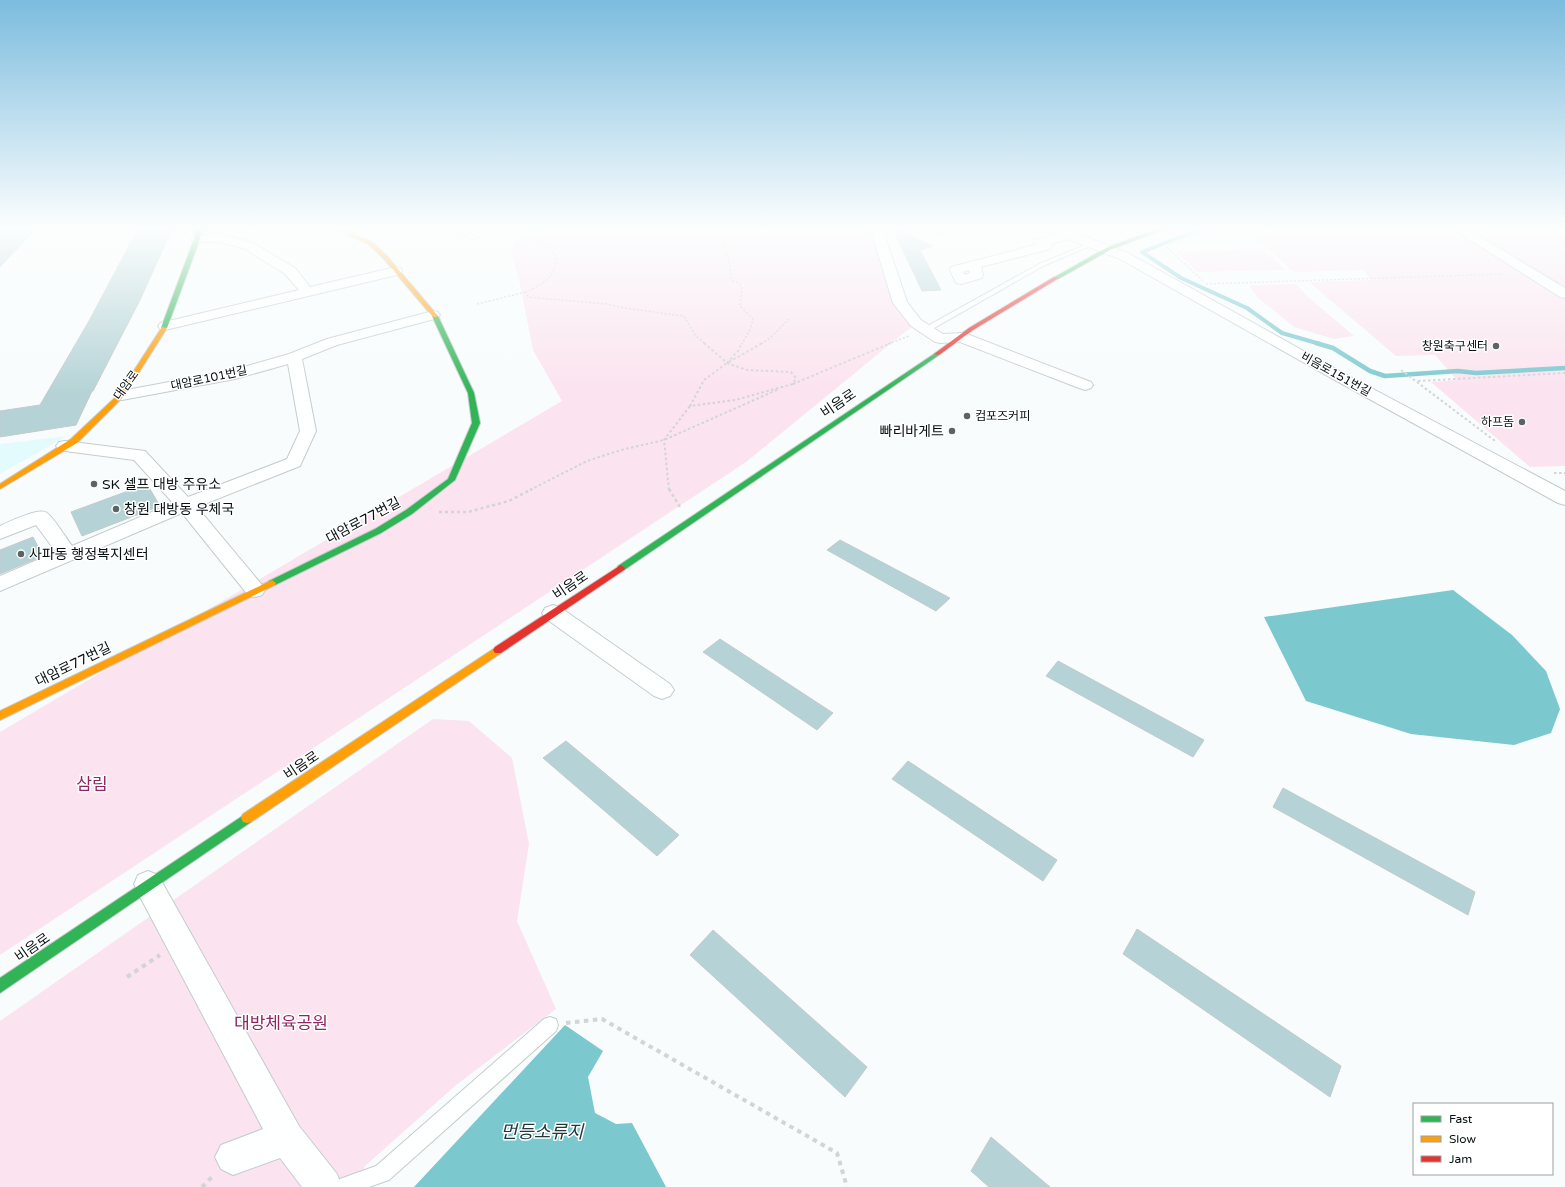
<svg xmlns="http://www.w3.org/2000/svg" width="1565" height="1187" font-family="'Varela Round','Noto Sans KR',sans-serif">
  <rect width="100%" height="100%" fill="#f8fcfc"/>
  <polygon fill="#e4fbfd" points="67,436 0,474 0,444"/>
  <g fill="#fbe3ef">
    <polygon points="529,227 876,227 900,303 916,323 746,462 0,955 0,732 562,401 533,350 520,284 511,251 520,231"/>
    <polygon points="1242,227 1565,227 1565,466 1530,467 1431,382 1457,380 1435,355 1396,356 1309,282 1371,280 1363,270 1294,272"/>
    <polygon points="1262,249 1286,270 1197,272 1177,252"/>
    <polygon points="1296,284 1307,296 1354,336 1334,339 1294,327 1257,297 1249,285"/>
    <polygon points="433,719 469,721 512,758 529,844 517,921 556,1009 455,1086 365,1166 356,1187 0,1187 0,1021"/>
  </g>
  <g fill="#7bc8cf">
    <polygon points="1453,590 1512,635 1546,671 1560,709 1551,733 1514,745 1411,734 1306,701 1264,617"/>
    <polygon points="565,1025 603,1051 588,1077 595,1113 616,1124 632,1123 666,1187 414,1187"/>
  </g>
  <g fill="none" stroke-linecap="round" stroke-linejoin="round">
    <polyline stroke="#7bc8cf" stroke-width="4" points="1206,227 1142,252 1181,278 1247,308 1282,333 1320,344"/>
    <polyline stroke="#7bc8cf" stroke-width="4.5" points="1316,343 1333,348 1370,371 1385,376 1458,371 1476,373 1565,368"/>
  </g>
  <g fill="#b5d3d6" stroke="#c3cacb">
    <polygon points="11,227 37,227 0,267 0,228"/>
    <polygon points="139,227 173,227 140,300 93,391 92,391 76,425 0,437 0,411 40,405 89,321"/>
    <polygon points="892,227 933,246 920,250 941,290 922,291"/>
    <polygon points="147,484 160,506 82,536 71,512"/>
    <polygon points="33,537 43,556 0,574 0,550"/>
    <polygon points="840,540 950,598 936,611 827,550"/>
    <polygon points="720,639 833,713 817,730 703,652"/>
    <polygon points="1058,661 1204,740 1193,757 1046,676"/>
    <polygon points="566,741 679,835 657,856 543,758"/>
    <polygon points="908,761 1057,860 1043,881 892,779"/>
    <polygon points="1283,788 1475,892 1468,915 1273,807"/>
    <polygon points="1137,929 1341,1066 1330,1097 1123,954"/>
    <polygon points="713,930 867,1067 845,1097 690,955"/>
    <polygon points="991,1137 1050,1187 989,1187 971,1171"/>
  </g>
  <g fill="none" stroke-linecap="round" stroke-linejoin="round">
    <defs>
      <g id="lane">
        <polygon points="446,227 454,227 479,238 474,239"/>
        <polygon points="1090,243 1095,244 1043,266 929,331 923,331 922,329 1039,264"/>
        <polygon points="550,1017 556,1019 558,1025 556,1031 389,1180 369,1187 335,1187 337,1180 376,1166 544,1019"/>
      </g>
      <g id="street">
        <polygon points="870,227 882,227 907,302 921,320 943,334 962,333 967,334 1091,382 1093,385 1091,388 1085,390 1079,388 960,342 940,343 935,342 911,326 893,303"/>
        <path d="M924,227H957L955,229C945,232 932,237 924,227Z"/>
        <path d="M1045,227H1060L1128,253L1343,373L1565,491V505L1558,503L1333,379L1120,259L1068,239L1051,244L1052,246L1050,249L981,267L983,275L982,278L961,284L956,283L950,270L951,267L1035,245L1034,243L1036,240L1058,234L1047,229ZM969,270L970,273L965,275L963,272Z"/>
        <polygon points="1450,227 1464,227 1565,288 1565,298 1560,297"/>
        <polygon points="221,234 253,243 295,268 310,287 396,267 401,268 402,271 401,274 165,330 160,329 158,326 160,323 299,290 285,274 245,249 220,242 193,242 191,239 193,236"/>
        <path d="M433,311L438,312L440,315L438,318L337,345L302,359L316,431L300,466L197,507L262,585L265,590L262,595L255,597L248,595L182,513L0,591V576L56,552L36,525L0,539V526C9,522 39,507 47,513C54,518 66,538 72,546L173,503L134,460L65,451L59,450L56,446L59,442L65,441L145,451L188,497L287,459L300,431L288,364L235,379L122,400L116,398L114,395L116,392L233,370L289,354L327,339Z"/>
        <polygon points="553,605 561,608 670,684 674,690 670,696 662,699 654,696 545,618 542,613 545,608"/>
        <polygon points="148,871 158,875 299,1126 337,1174 342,1187 302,1187 280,1158 233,1175 221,1169 215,1157 221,1145 263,1129 138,893 134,884 138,875"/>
      </g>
      <g id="fast">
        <polygon points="196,227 202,227 200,239 167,328 162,329 161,328 194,239"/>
        <polygon points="1162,227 1169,227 1110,250 1058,279 1053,278 1106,248"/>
        <polygon points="435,314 438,316 474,393 480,423 455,480 412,514 381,533 275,585 269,585 268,583 269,581 375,529 406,510 448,479 472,423 468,393 432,316"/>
        <polygon points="937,352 939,353 939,355 624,570 618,570 617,568 618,566"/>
        <polygon points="247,813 251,814 253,818 251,822 0,993 0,978"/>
      </g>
      <g id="slow">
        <polygon points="330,227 337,227 372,242 387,256 437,315 437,317 433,317 383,258 368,244"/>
        <polygon points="162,327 167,328 124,396 77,443 0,489 0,484 71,439 119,394"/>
        <polygon points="272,580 276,583 275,585 0,720 0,711"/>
        <polygon points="498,646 501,647 503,650 501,653 251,822 247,823 243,822 241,818 243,814"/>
      </g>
      <g id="jam">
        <polygon points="1054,277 1059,278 973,330 939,355 934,354 969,328"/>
        <polygon points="621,565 625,568 624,570 501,653 495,653 493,650 495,647"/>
      </g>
    </defs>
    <use href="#lane" stroke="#c5cccd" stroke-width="2"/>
    <use href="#street" stroke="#c5cccd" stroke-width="2"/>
    <use href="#fast" stroke="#c5cccd" stroke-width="2"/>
    <use href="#slow" stroke="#c5cccd" stroke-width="2"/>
    <use href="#jam" stroke="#c5cccd" stroke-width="2"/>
    <g stroke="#d3d4d4" stroke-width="1.5" stroke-dasharray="2 2" stroke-linecap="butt">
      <path d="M710,227C726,241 730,260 731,280L739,283L742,289L740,306L753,319L751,327L742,344"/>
      <polyline points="520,233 539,227"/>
      <path d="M487,235L520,233L523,237L543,242L557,257C554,279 545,283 526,292L528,297L607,304L624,308L684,316L695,335L705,344"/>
      <polyline points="1203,281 1166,246 1217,227"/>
      <polyline points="1206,284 1503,274"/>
      <polyline points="477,304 526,292"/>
      <polyline points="761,344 770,338 789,319"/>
      <polyline points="888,344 909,336"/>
    </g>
    <g stroke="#d3d4d4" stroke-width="2" stroke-dasharray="2.5 2.5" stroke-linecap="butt">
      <polyline points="704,343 727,363"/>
      <polyline points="729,362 762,343"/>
      <polygon points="727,363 747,370 791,372 796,378 793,384 735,400 690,406 704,380"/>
      <polyline points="727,363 738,351 742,343"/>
      <polyline points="1401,370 1495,441"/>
      <polyline points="1418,381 1565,373"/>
      <polyline points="793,384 891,343"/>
      <polyline points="1554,473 1565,473"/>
      <polyline points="530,490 587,461 621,450 664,440 779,389"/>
      <polyline points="669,490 664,440 690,406"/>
    </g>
    <g stroke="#d3d4d4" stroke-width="2.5" stroke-dasharray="3 3" stroke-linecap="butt">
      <polyline points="669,489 680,507"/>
      <polyline points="439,512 468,512 509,501 532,489"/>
    </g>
    <g stroke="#d3d4d4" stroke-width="4" stroke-dasharray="4.5 4.5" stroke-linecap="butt">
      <polyline points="127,977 160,955"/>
      <polyline points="566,1023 602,1019 837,1153 847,1187"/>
      <polyline points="202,1187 214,1175"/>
    </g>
    <use href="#lane" fill="#feffff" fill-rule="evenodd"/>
    <use href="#street" fill="#feffff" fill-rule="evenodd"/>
    <use href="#fast" fill="#30b455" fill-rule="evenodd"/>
    <use href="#slow" fill="#ff9f0a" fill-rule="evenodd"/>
    <use href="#jam" fill="#e5322d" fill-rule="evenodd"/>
  </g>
  <linearGradient id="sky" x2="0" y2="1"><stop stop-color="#7cbcde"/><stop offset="0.58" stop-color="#fcfefe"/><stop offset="1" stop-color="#fcfefe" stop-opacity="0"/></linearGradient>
  <rect width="1565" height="393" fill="url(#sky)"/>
  <g fill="#5b6363" stroke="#fff" stroke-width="1.5">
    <circle cx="1496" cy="346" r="4"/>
    <circle cx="967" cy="416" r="4"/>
    <circle cx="1522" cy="422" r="4"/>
    <circle cx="952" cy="431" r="4"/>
    <circle cx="94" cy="484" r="4"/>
    <circle cx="116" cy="509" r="4"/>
    <circle cx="21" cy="554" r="4"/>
  </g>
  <g text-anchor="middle" stroke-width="3" stroke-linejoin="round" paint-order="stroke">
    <g font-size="12" fill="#071011" stroke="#fff" text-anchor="end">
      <text x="1488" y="350">창원축구센터</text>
      <text x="975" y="420" text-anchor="start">컴포즈커피</text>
      <text x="1514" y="426">하프돔</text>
    </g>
    <g font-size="12" fill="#071011" stroke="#fff">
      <text transform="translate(1336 374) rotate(29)" y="4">비음로151번길</text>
      <text transform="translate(209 378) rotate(-12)" y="4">대암로101번길</text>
      <text transform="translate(126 385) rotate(-54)" y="4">대암로</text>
    </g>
    <g font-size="14" fill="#071011" stroke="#fff">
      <text transform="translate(838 403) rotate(-34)" y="5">비음로</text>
      <text transform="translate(363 520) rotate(-28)" y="5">대암로77번길</text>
      <text transform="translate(570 585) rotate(-34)" y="5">비음로</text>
      <text transform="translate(73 664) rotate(-26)" y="5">대암로77번길</text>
      <text transform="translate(301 765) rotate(-34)" y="5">비음로</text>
      <text transform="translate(32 947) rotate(-35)" y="5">비음로</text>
    </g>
    <g font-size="14" fill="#071011" stroke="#fff" text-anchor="start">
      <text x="944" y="436" text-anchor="end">빠리바게트</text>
      <text x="102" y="489">SK 셀프 대방 주유소</text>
      <text x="124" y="514">창원 대방동 우체국</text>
      <text x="29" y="559">사파동 행정복지센터</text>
    </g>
    <g font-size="17" fill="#8e2664" stroke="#fff">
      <text x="92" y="790">삼림</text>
      <text x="281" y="1029">대방체육공원</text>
    </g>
    <g font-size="18" font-style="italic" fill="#20383a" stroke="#fff">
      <text x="542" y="1138">먼등소류지</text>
    </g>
  </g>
  <rect x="1413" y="1103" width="140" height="72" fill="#ffffff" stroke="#9c9fa0"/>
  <rect x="1421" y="1116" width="20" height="6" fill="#30b455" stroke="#9c9fa0"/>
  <text x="1449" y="1123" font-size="12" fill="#071011">Fast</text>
  <rect x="1421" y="1136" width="20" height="6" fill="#ff9f0a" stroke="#9c9fa0"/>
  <text x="1449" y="1143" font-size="12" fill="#071011">Slow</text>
  <rect x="1421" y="1156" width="20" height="6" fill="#e5322d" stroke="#9c9fa0"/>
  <text x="1449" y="1163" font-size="12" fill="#071011">Jam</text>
</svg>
